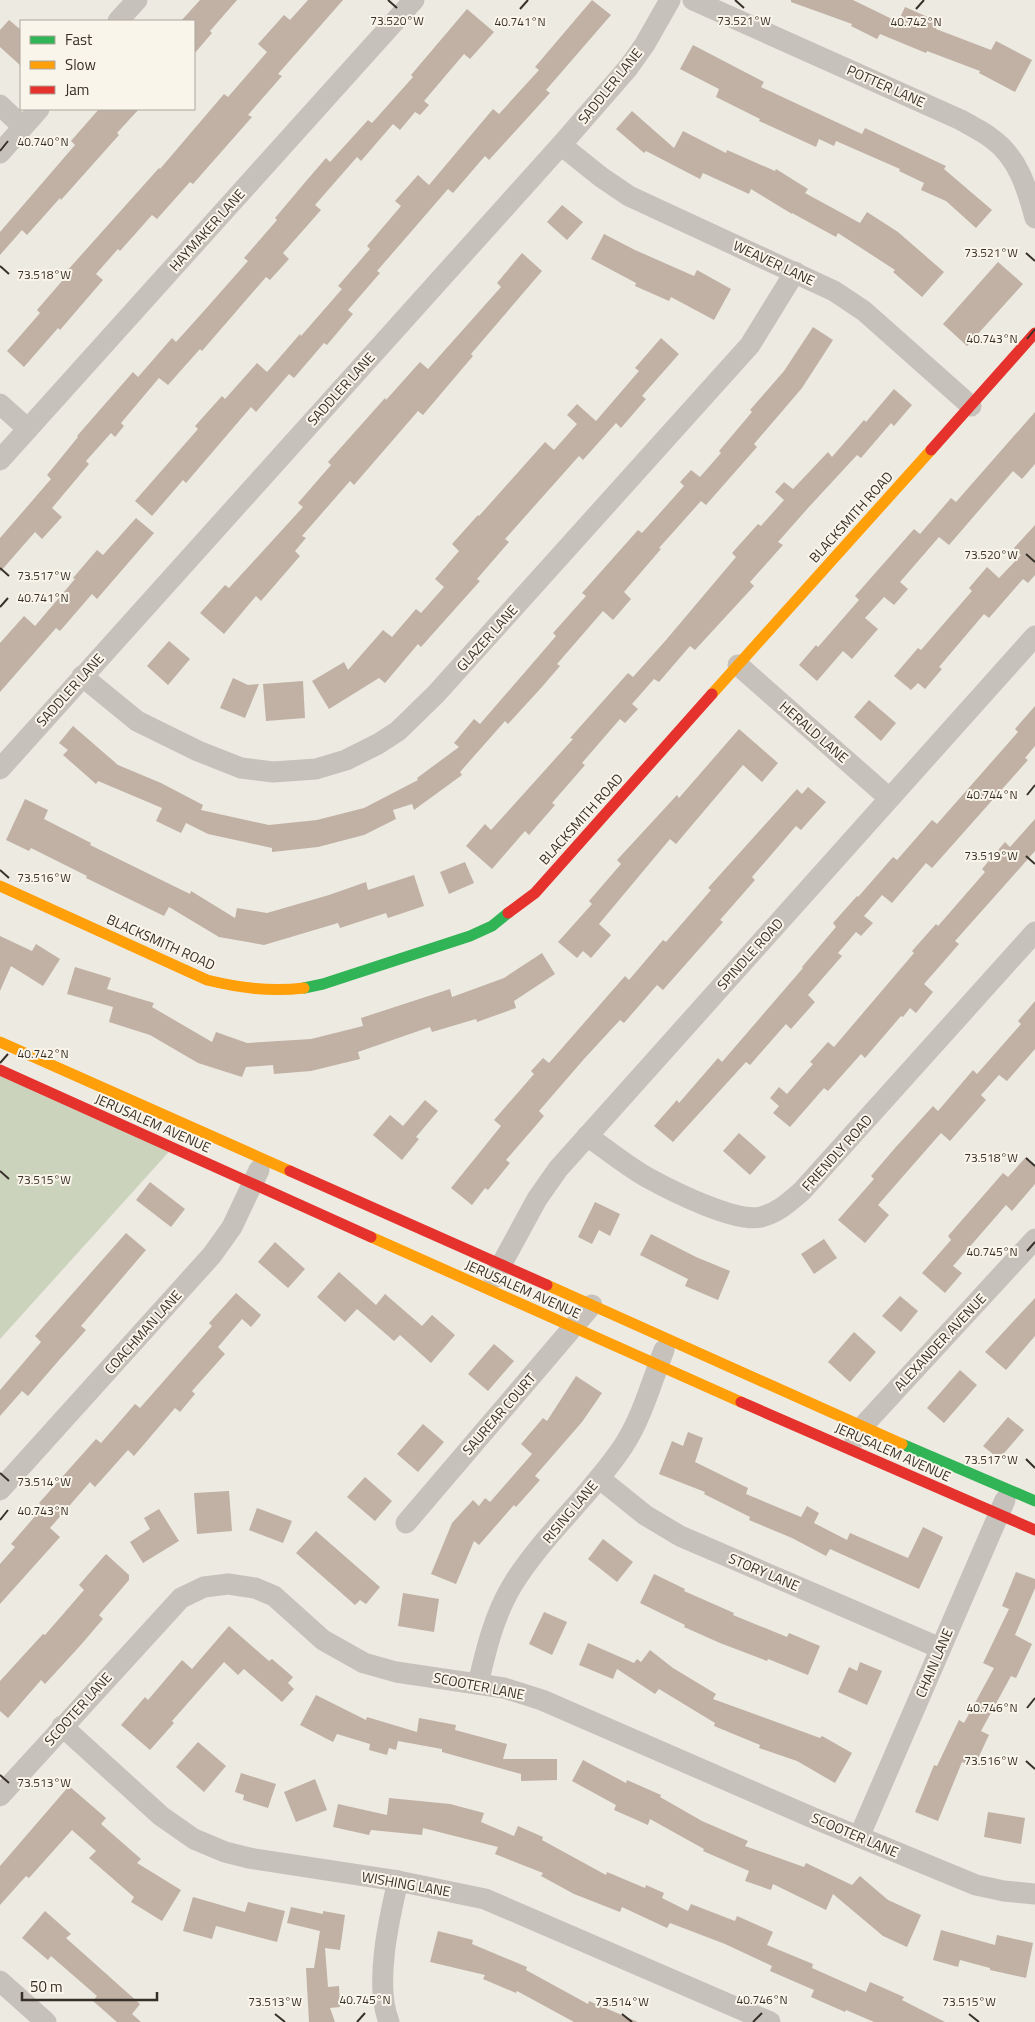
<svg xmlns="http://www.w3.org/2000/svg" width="1035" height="2022" font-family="'Titillium Web',sans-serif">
  <rect width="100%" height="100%" fill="#edeae2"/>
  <polygon fill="#cbd3bc" points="0,1065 175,1145 0,1339"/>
  <g fill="#c0b1a4">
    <polygon points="200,0 237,0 210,31 212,33 194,54 194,21 181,21"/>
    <polygon points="308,0 343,0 278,74 282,76 248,115 252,117 193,184 190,182 157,219 152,215 120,251 118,249 96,274 103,280 60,330 58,328 24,367 7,351 40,313 37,310 68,274 66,272 159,168 160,169 224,94 228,97 267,52 258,44 284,15 290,20"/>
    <polygon points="592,0 611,15 546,90 550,93 489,160 485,156 453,193 448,189 410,233 377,271 380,273 348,310 353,314 327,345 324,343 294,378 289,374 256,412 251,407 186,483 183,480 152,516 135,501 198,429 195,426 222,396 225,399 257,363 267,372 300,334 301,336 342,289 338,286 370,249 367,246 401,206 395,201 418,175 429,185 493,109 499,114 539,70 535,67"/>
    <polygon points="791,0 853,0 898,22 905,7 939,22 936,29 991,50 996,41 1032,60 1015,92 979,73 980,71 927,51 926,53 880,34 877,39 851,26 852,24 791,2"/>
    <polygon points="467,9 494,32 470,59 464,54 424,101 429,105 420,115 415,112 400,130 393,124 361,161 357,157 315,205 321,210 283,253 289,259 270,280 266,277 202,351 200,349 168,385 159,378 121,423 124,426 115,437 111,433 86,461 89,464 52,508 62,517 42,539 35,532 0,572 0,538 51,479 47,475 78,437 77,436 133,372 138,377 172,338 176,342 203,312 248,261 244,258 277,220 275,218 307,180 326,158 330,162 368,120 372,123 413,77 411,75"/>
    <polygon points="9,20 21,30 21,66 0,47 0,30"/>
    <polygon points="693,45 764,82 761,87 862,134 865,128 946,166 944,169 992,210 976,228 946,201 921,190 924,183 899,171 900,169 836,141 834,146 819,139 816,147 759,121 760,119 716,97 719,89 680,69"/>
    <polygon points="99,109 139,109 117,133 119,135 61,200 60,198 27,235 22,230 0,255 0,232 75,145 71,141"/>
    <polygon points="632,111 674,148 683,131 726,153 727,150 775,171 776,169 808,189 805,193 860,223 867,212 898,232 944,272 922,297 893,272 895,270 838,233 836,237 792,213 792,214 751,189 749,194 703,173 700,179 646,151 644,153 616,129"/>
    <polygon points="562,205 583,222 567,240 547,222"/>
    <polygon points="604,234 635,250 694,276 697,270 731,289 714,320 671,297 669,301 635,286 636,283 591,259"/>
    <polygon points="522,253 542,271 471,354 473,356 423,415 418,411 354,485 350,481 302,536 306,538 295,551 300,556 261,601 256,596 224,634 200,613 225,585 229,588 303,507 298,503 331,465 328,462 385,398 386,400 420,362 428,369 501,287 497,283"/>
    <polygon points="998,262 1023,284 967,346 943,324"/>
    <polygon points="813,327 833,340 802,388 754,444 757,447 706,505 701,501 659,548 661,549 624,592 631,599 613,620 603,611 557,664 560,666 541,688 508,724 505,721 460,772 462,775 414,810 412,804 393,810 396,819 364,835 318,847 272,852 272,848 208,834 186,823 181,833 156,821 162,808 98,781 96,784 63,755 68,750 59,743 73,726 118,765 161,783 203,805 201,810 269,825 317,820 364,808 418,780 417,778 459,747 454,743 474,719 480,724 544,650 556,636 553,633 586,596 582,593 638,530 642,533 684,486 680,482 691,470 700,477 721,453 719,451 752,412 750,410 784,371"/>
    <polygon points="661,338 679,354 642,396 646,399 621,428 616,423 583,460 579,456 505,539 509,542 477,579 480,581 421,647 418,644 385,683 379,678 329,709 312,681 344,662 348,670 383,630 392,637 416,609 421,613 444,587 435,579 459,551 452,544 478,515 479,516 545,442 554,450 577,424 567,415 577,404 596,421 639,371 635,368"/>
    <polygon points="894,389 912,405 894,426 891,423 861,458 857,455 808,508 778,542 783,545 750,582 754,586 695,650 690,646 659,682 654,679 632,704 638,709 625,723 620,719 582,763 585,765 552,803 555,805 529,835 525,831 492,869 466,846 485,824 491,830 573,739 570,738 628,673 633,677 666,640 736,557 732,553 758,524 761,526 784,500 775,492 784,482 793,489 828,452 832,457 864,420 866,422"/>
    <polygon points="1035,412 1035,464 1022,479 1013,471 949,545 939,537 900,582 908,589 894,605 884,597 865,618 878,629 852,659 843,651 817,681 799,665 816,645 818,647 859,600 855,596 914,529 920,534 951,498 956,502"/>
    <polygon points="136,518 154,533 97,599 92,594 60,631 56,628 0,692 0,643 24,616 35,626 75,579 73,578 97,550 103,555"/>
    <polygon points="1035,525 1035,575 1028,583 1023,579 989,618 984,614 939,667 942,669 925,689 918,683 911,690 894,676 918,648 921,650 972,591 969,588 987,567 999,578 1021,555 1014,548"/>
    <polygon points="169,641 190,659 168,685 147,666"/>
    <polygon points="233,678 248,685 259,684 245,718 220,708"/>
    <polygon points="303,681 305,718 266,721 263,684"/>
    <polygon points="869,700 896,723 881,741 854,717"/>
    <polygon points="1035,706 1035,746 1025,758 1028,760 932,868 926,863 892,903 882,895 864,916 873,923 861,936 856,932 838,953 842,956 808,995 815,1002 791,1029 786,1024 750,1065 746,1062 673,1142 654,1126 677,1100 679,1103 718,1058 722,1062 803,968 802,967 836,927 833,923 857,896 858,897 893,857 897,860 932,820 937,824 1018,732 1015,729"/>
    <polygon points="739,729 778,763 762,782 743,765 676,844 670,839 599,924 611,935 591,958 583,951 577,958 558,942 592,904 589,901 621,864 617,860 677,795 679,798"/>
    <polygon points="808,787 826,802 801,830 796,826 752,877 755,880 720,920 723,922 663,990 657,985 624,1023 620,1020 584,1059 539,1111 544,1116 506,1160 510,1163 488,1190 485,1188 472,1205 451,1188 501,1126 494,1120 534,1074 531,1071 543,1058 549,1063 625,976 629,980 663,940 666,942 711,890 708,888 797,789 802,794"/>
    <polygon points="25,799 48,810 44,819 91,843 90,845 145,872 190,894 191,891 235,918 237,908 267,913 329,895 366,882 368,890 414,875 424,906 388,918 386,913 340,928 338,923 264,945 219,937 169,907 164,916 86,878 87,876 31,848 29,851 6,840"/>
    <polygon points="1035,819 1035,851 955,941 959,944 924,984 933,992 916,1013 910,1008 903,1017 901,1016 865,1058 861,1054 828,1091 824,1088 790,1127 773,1113 779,1106 770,1098 779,1087 787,1094 813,1064 810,1062 828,1042 834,1047 914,953 912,951 936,924 938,926 985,872 982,869 1005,842 1010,847"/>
    <polygon points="465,862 474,883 449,894 440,872"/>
    <polygon points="0,936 32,951 36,944 60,959 43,986 11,966 0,991"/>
    <polygon points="542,953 555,974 514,1001 516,1008 477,1022 476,1019 432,1032 430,1027 358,1052 360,1059 311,1071 274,1074 273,1065 246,1067 242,1077 198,1063 150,1035 109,1022 113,1007 67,994 75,967 111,978 107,989 154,1003 152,1007 212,1042 216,1032 247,1043 311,1039 363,1026 361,1018 450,989 452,997 504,978"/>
    <polygon points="1035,1001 1035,1049 1007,1081 999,1075 981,1095 986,1100 950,1141 941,1133 905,1174 878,1205 889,1215 865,1243 838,1220 874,1179 871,1176 895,1148 933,1106 938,1111 973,1070 977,1074 1021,1024 1018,1021"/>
    <polygon points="425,1100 438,1111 416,1137 419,1139 402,1160 373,1135 390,1115 403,1126"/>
    <polygon points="739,1133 766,1157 750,1175 723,1151"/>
    <polygon points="1026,1157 1035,1165 1035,1184 1012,1211 1006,1205 953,1266 962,1273 945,1293 922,1273 951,1240 948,1236 1003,1173 1008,1177"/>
    <polygon points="150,1182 185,1209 171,1227 136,1200"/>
    <polygon points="595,1202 620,1214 610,1236 599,1230 592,1244 578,1237"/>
    <polygon points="126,1233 146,1250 81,1326 86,1330 60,1359 28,1396 22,1391 0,1416 0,1390 41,1342 35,1336"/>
    <polygon points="651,1234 696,1257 730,1271 718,1300 685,1286 688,1279 640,1255"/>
    <polygon points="824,1239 837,1258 814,1274 801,1254"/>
    <polygon points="275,1242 305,1269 288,1288 258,1262"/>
    <polygon points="339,1272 376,1305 385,1294 422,1326 432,1315 455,1335 431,1363 400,1335 394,1341 357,1309 345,1322 317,1297"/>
    <polygon points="236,1293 261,1315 251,1327 242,1319 218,1347 225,1354 192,1391 195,1394 180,1412 175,1408 134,1456 128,1450 95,1487 90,1482 50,1528 60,1537 0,1604 0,1564 15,1547 11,1544 43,1507 39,1503 96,1439 101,1443 135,1404 140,1408 212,1326 209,1323"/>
    <polygon points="900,1296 918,1311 901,1332 882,1316"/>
    <polygon points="1035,1298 1035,1336 1006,1370 985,1352"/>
    <polygon points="854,1332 876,1352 850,1382 828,1362"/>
    <polygon points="494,1344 514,1361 488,1391 468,1374"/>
    <polygon points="960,1370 977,1385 944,1423 927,1408"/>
    <polygon points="576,1376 602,1393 582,1422 535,1476 540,1480 516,1507 514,1505 479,1545 474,1541 456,1584 431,1574 452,1523 473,1500 479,1506 485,1498 490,1502 532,1454 521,1444 543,1418 547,1421"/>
    <polygon points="1008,1417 1024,1430 999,1459 983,1446"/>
    <polygon points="423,1424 444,1442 418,1472 397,1454"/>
    <polygon points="688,1432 703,1438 695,1462 748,1488 746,1494 801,1517 807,1506 819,1513 814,1523 847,1540 850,1533 908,1558 923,1527 943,1537 919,1589 830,1549 826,1556 792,1538 749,1520 750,1517 704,1494 705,1492 659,1474 672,1441 683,1446"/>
    <polygon points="365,1477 392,1501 375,1521 347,1497"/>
    <polygon points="229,1491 232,1531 197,1534 194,1493"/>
    <polygon points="257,1508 292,1521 283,1543 249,1530"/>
    <polygon points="159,1509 179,1541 143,1563 130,1542 150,1529 144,1518"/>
    <polygon points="316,1531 380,1587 366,1604 360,1600 355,1605 296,1553"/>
    <polygon points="603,1539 633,1562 617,1582 588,1559"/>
    <polygon points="106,1554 129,1575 129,1580 99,1615 103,1619 79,1647 45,1684 41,1680 8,1718 0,1711 0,1681 43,1634 45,1635 84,1590 79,1585"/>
    <polygon points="1016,1572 1035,1579 1035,1588 1015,1635 1032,1644 1016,1678 1011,1676 981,1731 989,1735 974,1767 962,1762 938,1821 915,1812 934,1765 937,1766 959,1720 964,1723 994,1668 983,1663 1009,1609 1002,1606"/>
    <polygon points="654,1574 685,1589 684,1591 734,1613 733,1615 787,1637 789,1633 820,1646 808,1675 768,1659 767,1661 720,1643 684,1627 685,1625 640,1603"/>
    <polygon points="403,1593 439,1599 434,1632 398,1626"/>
    <polygon points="544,1612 567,1622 552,1655 529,1644"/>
    <polygon points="229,1626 269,1661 272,1659 293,1677 288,1683 294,1689 282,1702 244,1669 238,1675 224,1662 172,1721 174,1723 150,1750 121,1725 145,1697 148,1700 182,1660 192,1669"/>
    <polygon points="588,1643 634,1663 637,1659 641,1662 650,1650 673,1668 716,1694 713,1699 820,1738 822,1736 852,1753 835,1783 797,1761 759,1748 760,1745 714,1726 715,1723 659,1689 655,1694 617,1669 613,1679 579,1665"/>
    <polygon points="860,1662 882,1671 867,1705 838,1692 849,1667 857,1671"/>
    <polygon points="316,1695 366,1720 367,1717 417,1732 419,1718 456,1725 455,1730 507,1744 503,1759 557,1759 557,1780 521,1781 521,1774 442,1752 442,1749 398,1741 396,1750 389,1748 387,1755 369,1750 370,1744 337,1734 333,1742 300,1725"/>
    <polygon points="198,1742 226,1766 204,1792 176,1767"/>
    <polygon points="583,1760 626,1783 627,1780 661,1795 660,1797 702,1821 748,1841 745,1846 804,1867 806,1863 852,1885 860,1876 888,1900 921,1915 907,1947 883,1936 833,1894 826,1910 773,1884 771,1890 745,1881 749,1871 703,1851 704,1849 650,1819 648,1825 614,1810 616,1805 572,1781"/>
    <polygon points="241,1773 276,1784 268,1808 243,1800 244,1795 235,1792"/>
    <polygon points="315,1779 327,1810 296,1822 284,1792"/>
    <polygon points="69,1786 106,1818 101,1824 141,1859 137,1863 181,1890 162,1921 131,1902 134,1897 89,1858 96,1851 72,1830 29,1878 26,1876 0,1905 0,1866"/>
    <polygon points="389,1798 450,1804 484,1813 481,1822 514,1836 518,1826 543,1837 542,1840 606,1875 607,1872 645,1888 646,1885 664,1893 662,1898 688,1911 691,1904 735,1921 737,1916 773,1932 767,1945 813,1964 812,1968 866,1992 870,1982 904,1997 902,2000 945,2022 874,2022 846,2010 845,2012 811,1997 814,1990 770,1971 772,1966 725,1944 670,1923 667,1928 622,1907 620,1912 574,1894 541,1876 543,1873 495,1854 498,1847 423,1828 422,1835 371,1830 369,1835 333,1827 338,1804 387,1815"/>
    <polygon points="988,1812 1025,1818 1021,1844 984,1837"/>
    <polygon points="193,1897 245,1912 248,1902 285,1911 277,1942 216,1926 212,1939 183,1931"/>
    <polygon points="291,1907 323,1914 323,1911 345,1915 340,1950 325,1948 328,1987 339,1986 340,2007 330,2008 335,2022 309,2022 306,1968 314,1968 320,1931 287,1923"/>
    <polygon points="45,1911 71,1934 66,1938 140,2004 132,2014 141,2022 117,2022 93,2001 97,1996 51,1956 48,1960 22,1938"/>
    <polygon points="941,1930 995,1945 997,1935 1033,1943 1026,1978 990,1970 990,1968 960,1960 958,1967 933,1960"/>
    <polygon points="438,1931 473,1940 472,1944 527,1967 526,1970 588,2004 589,2001 638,2022 574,2022 517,1991 516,1993 483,1979 485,1975 430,1962"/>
  </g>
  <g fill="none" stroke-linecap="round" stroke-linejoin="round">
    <g stroke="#c6c2bb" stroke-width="21">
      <path d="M693,0L961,120C971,126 982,131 991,138C1018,157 1027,188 1035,218"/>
      <polyline points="118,21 137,0"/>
      <polyline points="0,105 23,127"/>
      <polyline points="561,145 601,177 629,196 834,291 864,311 971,406"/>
      <polyline points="0,153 39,109"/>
      <polyline points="0,404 28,429"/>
      <polyline points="0,460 414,0"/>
      <polyline points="738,665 889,798"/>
      <polyline points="82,676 137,721 198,751 241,768 273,772 316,769 346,760 378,744 398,731 436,694 750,345 795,272"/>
      <polyline points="0,769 561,145 628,68 645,44 670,0"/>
      <path d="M587,1136C608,1150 628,1167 650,1179C674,1192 736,1223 761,1217C778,1213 789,1202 802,1191L1035,932"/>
      <polyline points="494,1278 537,1199 558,1169 1035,636"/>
      <polyline points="855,1439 862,1427 1035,1239"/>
      <polyline points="599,1478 645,1515 680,1536 940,1648"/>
      <polyline points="0,1490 212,1255 232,1227 259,1170"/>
      <polyline points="406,1523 592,1305"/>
      <path d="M478,1684C486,1650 494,1615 513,1584C544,1534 591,1495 624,1445C642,1417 652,1381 664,1350"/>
      <polyline points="62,1726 161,1816 194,1839 225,1852 249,1858 398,1881 485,1899 770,2022"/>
      <polyline points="0,1796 181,1598 204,1587 228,1584 255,1588 274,1596 323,1640 364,1663 396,1672 504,1688 542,1700 811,1817 976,1885 1004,1891 1035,1894"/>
      <polyline points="859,1837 1005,1500"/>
      <polyline points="0,1981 46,2022"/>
      <path d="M389,2022C374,1985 389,1919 398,1881"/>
    </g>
    <g stroke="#30b455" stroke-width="11">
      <polyline points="304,988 323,984 470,936 492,926 508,913"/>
      <polyline points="902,1444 1035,1501"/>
    </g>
    <g stroke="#ff9f0a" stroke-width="11">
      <polyline points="712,694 931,450"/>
      <path d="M0,886L207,980C240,988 270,992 304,988"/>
      <polyline points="0,1042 290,1171"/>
      <polyline points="371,1237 741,1402"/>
      <polyline points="547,1285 902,1444"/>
    </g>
    <g stroke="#e5322d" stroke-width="11">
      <polyline points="931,450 1035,333"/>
      <polyline points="508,913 535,893 712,694"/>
      <polyline points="0,1070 371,1237"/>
      <polyline points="290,1171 547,1285"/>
      <polyline points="741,1402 1035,1530"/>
    </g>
  </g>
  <path fill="none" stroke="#373029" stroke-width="2" d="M388,0L397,8M735,0L744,8M520,9L528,0M916,9L924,0M0,151L8,141M1026,253L1035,261M0,266L9,274M1027,339L1035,329M1026,554L1035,562M0,568L9,576M0,607L8,598M1027,795L1035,785M1026,856L1035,864M0,870L9,878M0,1063L8,1054M1026,1158L1035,1166M0,1171L9,1179M1027,1251L1035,1242M1026,1459L1035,1468M0,1473L9,1481M0,1520L8,1510M1027,1708L1035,1698M1026,1761L1035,1769M0,1775L9,1783M275,2014L285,2022M622,2014L632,2022M969,2014L979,2022M357,2022L365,2013M753,2022L762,2013"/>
  <g text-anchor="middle" stroke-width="4" stroke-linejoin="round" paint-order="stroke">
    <g font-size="14" fill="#373029" stroke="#faf5ea">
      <text transform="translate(610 86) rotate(-51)" y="5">SADDLER LANE</text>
      <text transform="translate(886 86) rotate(24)" y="5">POTTER LANE</text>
      <text transform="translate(207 230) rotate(-48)" y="5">HAYMAKER LANE</text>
      <text transform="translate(774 263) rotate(25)" y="5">WEAVER LANE</text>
      <text transform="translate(341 389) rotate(-48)" y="5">SADDLER LANE</text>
      <text transform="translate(851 517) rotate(-48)" y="5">BLACKSMITH ROAD</text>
      <text transform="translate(487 638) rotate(-48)" y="5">GLAZER LANE</text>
      <text transform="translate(70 690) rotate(-48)" y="5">SADDLER LANE</text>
      <text transform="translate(814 732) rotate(41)" y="5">HERALD LANE</text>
      <text transform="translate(581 819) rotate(-48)" y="5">BLACKSMITH ROAD</text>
      <text transform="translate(161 942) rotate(24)" y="5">BLACKSMITH ROAD</text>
      <text transform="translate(750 954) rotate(-48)" y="5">SPINDLE ROAD</text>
      <text transform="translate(153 1123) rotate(24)" y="5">JERUSALEM AVENUE</text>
      <text transform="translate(837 1153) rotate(-48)" y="5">FRIENDLY ROAD</text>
      <text transform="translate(523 1289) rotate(24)" y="5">JERUSALEM AVENUE</text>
      <text transform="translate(143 1332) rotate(-48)" y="5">COACHMAN LANE</text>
      <text transform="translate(940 1342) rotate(-47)" y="5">ALEXANDER AVENUE</text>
      <text transform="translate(499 1414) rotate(-49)" y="5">SAUREAR COURT</text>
      <text transform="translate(893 1452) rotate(24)" y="5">JERUSALEM AVENUE</text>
      <text transform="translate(570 1512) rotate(-50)" y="5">RISING LANE</text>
      <text transform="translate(764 1572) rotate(23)" y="5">STORY LANE</text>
      <text transform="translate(934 1663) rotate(-67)" y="5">CHAIN LANE</text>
      <text transform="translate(479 1686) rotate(11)" y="5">SCOOTER LANE</text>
      <text transform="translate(78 1709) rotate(-48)" y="5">SCOOTER LANE</text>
      <text transform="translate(855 1835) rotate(23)" y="5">SCOOTER LANE</text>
      <text transform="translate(406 1884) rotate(10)" y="5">WISHING LANE</text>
    </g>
  </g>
  <g font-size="12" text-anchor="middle" fill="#373029" stroke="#faf5ea" stroke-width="4" stroke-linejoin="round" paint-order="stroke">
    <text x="397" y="25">73.520°W</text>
    <text x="744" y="25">73.521°W</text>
    <text x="520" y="26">40.741°N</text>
    <text x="916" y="26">40.742°N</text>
    <text x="43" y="146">40.740°N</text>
    <text x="991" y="257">73.521°W</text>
    <text x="44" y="279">73.518°W</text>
    <text x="992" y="343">40.743°N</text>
    <text x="991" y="559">73.520°W</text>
    <text x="44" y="580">73.517°W</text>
    <text x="43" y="602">40.741°N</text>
    <text x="992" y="799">40.744°N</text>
    <text x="991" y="860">73.519°W</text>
    <text x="44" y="882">73.516°W</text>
    <text x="43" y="1058">40.742°N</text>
    <text x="991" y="1162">73.518°W</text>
    <text x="44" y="1184">73.515°W</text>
    <text x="992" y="1256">40.745°N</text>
    <text x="991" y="1464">73.517°W</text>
    <text x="44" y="1486">73.514°W</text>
    <text x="43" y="1515">40.743°N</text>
    <text x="992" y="1712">40.746°N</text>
    <text x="991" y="1765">73.516°W</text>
    <text x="44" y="1787">73.513°W</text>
    <text x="365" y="2004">40.745°N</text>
    <text x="762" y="2004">40.746°N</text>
    <text x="275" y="2006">73.513°W</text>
    <text x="622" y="2006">73.514°W</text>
    <text x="969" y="2006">73.515°W</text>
  </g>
  <rect x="20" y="20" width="175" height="90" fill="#faf5ea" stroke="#aca69d"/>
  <rect x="30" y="36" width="25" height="8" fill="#30b455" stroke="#aca69d"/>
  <text x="65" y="45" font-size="15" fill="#373029">Fast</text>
  <rect x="30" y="61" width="25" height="8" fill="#ff9f0a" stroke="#aca69d"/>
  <text x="65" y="70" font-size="15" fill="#373029">Slow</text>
  <rect x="30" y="86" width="25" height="8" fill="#e5322d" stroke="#aca69d"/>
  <text x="65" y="95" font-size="15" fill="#373029">Jam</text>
  <path d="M22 1992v8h135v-8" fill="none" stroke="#373029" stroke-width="2.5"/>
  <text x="30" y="1992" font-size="15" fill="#373029" stroke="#faf5ea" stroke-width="4" paint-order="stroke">50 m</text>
</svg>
